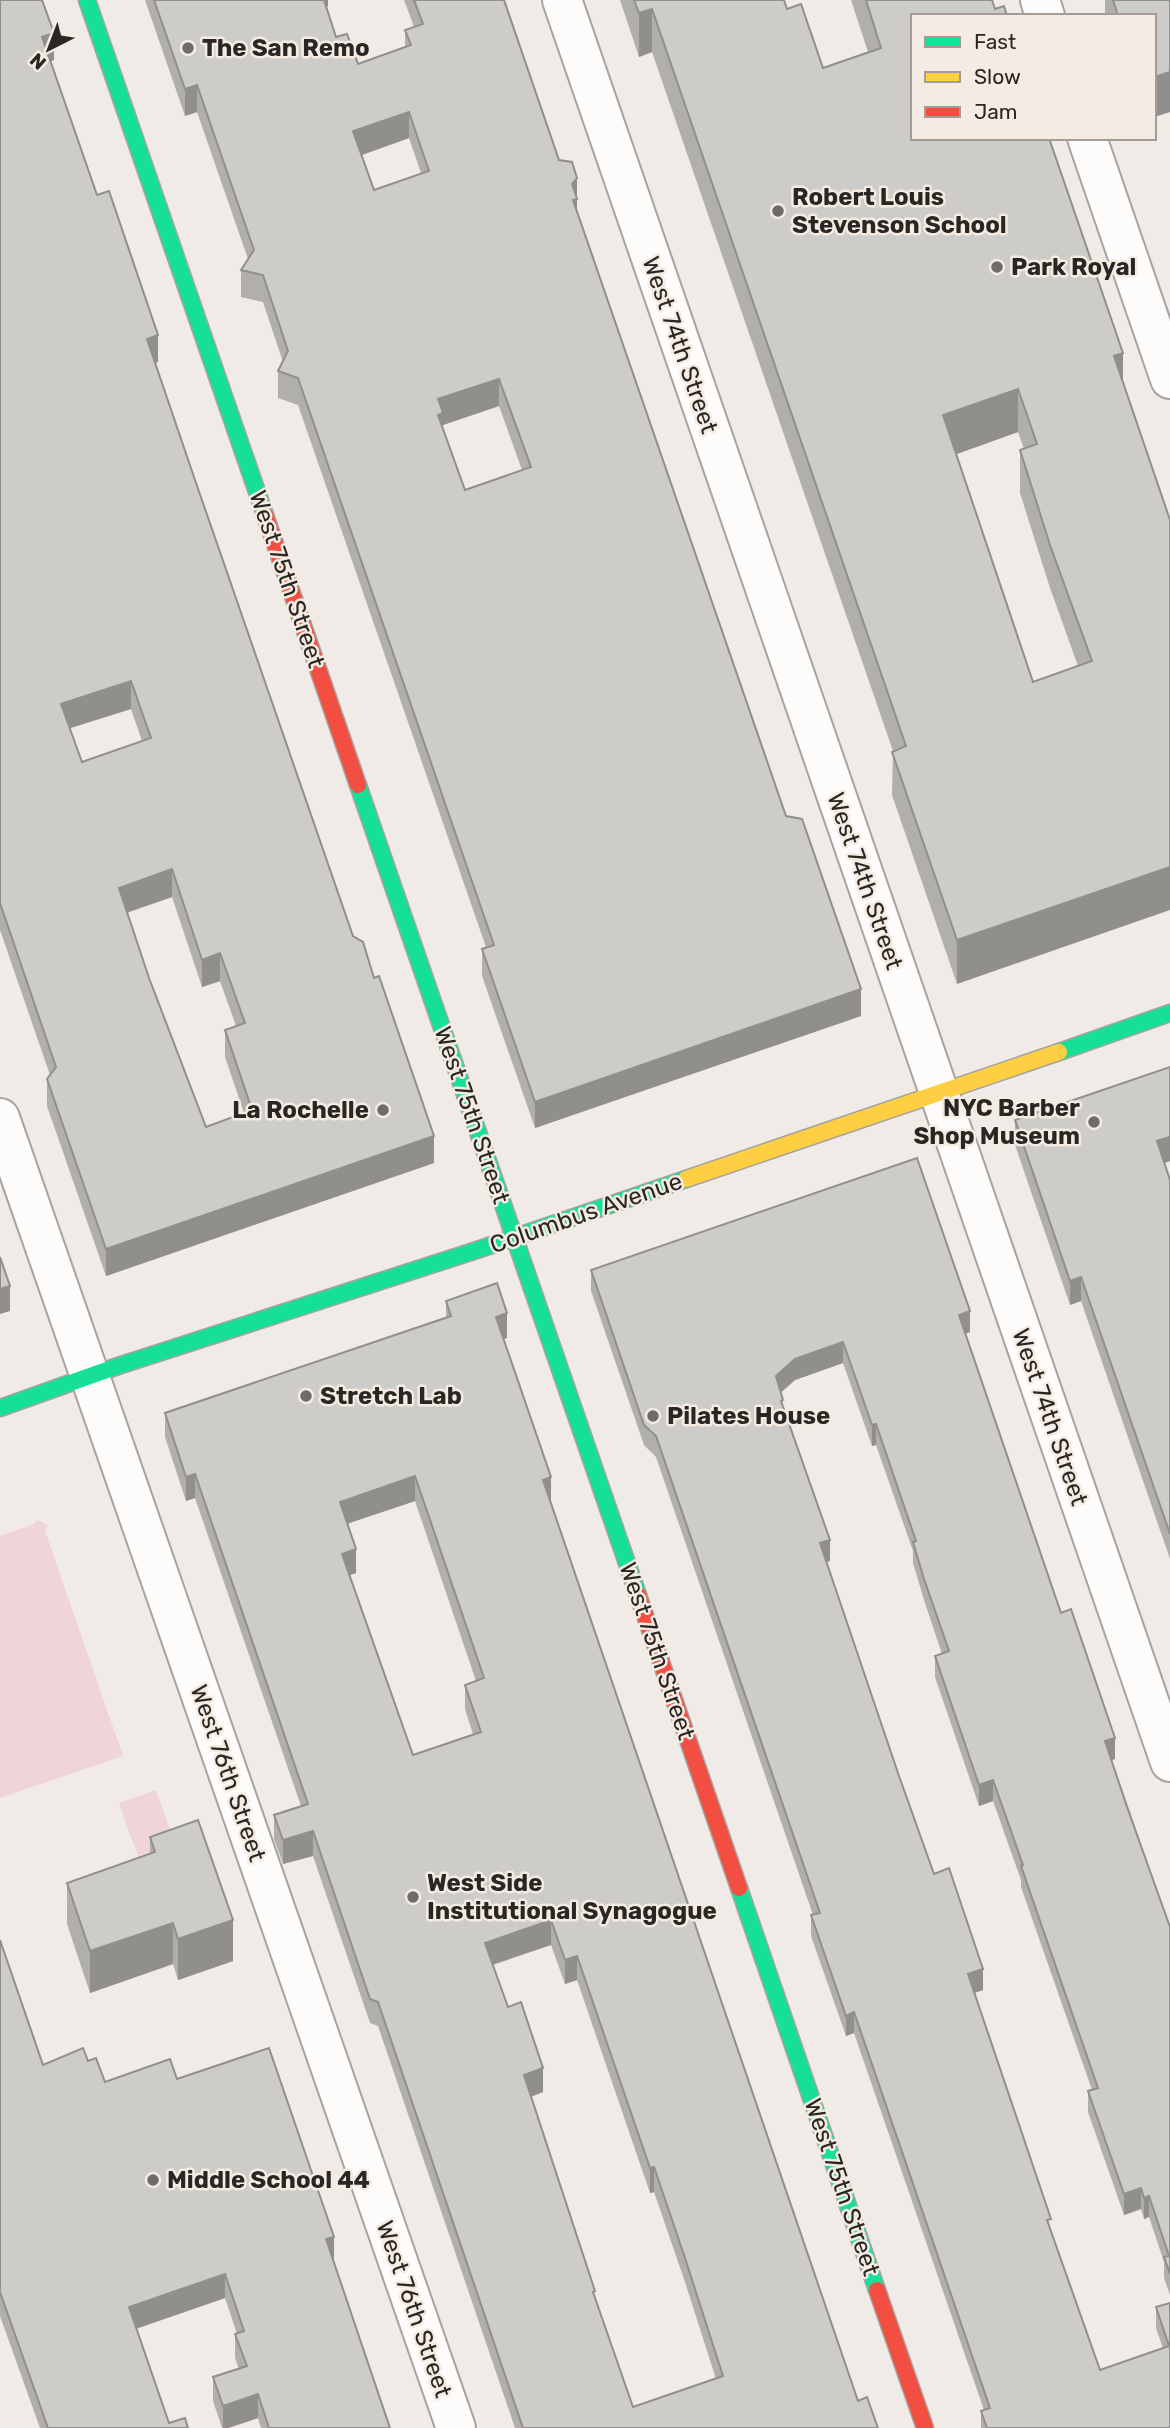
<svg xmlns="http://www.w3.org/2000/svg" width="1170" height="2428" font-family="Rubik,sans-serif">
  <rect width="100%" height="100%" fill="#f0ebe6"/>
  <g fill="#efd4da">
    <polygon points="37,1520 48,1525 45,1531 123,1756 0,1798 0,1536 34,1524"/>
    <polygon points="156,1790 179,1855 142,1868 119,1803"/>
  </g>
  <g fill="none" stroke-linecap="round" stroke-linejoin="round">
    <defs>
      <g id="street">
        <polyline points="562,0 1170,1762"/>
        <polyline points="1040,0 1045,16"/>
        <polyline points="1087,138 1170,379"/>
        <polyline points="0,1118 456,2428"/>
      </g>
      <g id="fast">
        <polyline points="87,0 265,515"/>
        <polyline points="358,785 638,1595"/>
        <polyline points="1059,1052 1170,1013"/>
        <polyline points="0,1408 118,1366 477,1250 686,1179"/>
        <polyline points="739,1888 877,2290"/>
      </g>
      <polyline id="slow" points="686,1179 1059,1052"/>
      <g id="jam">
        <polyline points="265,515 358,785"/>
        <polyline points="638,1595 739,1888"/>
        <polyline points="877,2290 925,2428"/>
      </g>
    </defs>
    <use href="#street" stroke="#a7a39f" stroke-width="42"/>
    <use href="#fast" stroke="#a7a39f" stroke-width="19"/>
    <use href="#slow" stroke="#a7a39f" stroke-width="19"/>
    <use href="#jam" stroke="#a7a39f" stroke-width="19"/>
    <use href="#street" stroke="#fdfcfb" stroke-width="38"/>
    <use href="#fast" stroke="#16e098" stroke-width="16"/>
    <use href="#slow" stroke="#ffcf43" stroke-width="16"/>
    <use href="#jam" stroke="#f24e42" stroke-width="16"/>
  </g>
  <g fill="#b1afac" fill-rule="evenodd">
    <path d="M0,0L54,60L51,61L97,195L158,362L155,363L353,936L434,1163L106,1276L47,1106V1079L50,1075L0,930ZM131,709L142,741L82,762L70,728ZM172,897L202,987L220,981L236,1026L225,1030V1057L244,1113L206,1127L149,978L127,913Z"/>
    <path d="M145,0H328V6L326,7L336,37L358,64L405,47V30L414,27L404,0H504L559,160L577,205V210L786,816L861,1016L535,1128L482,976V949L486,947L298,405L278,398V371L283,362L263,302L241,297V270L248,259L197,112L185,116ZM409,138L421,173L374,190L362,155ZM499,406L522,470L465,490L443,429V425Z"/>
    <path d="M620,0H784L787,9L823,68L868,52L851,0H992L1123,382L1170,520L957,984L892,795L893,751L652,52L639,57ZM1018,432L1024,449L1020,450V493L1050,588L1078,666L1033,682L956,454Z"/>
    <polygon points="1105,0 1170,0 1170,112 1154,117 1154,16 1105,16"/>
    <polygon points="1015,1120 1170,1161 1164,1163 1170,1180 1170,1559 1081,1301 1070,1305 1015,1145"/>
    <polygon points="591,1270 970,1332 965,1334 1061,1613 1115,1759 1112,1760 1170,1927 1170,2295 1164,2278 1164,2262 1149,2217 1144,2219 1141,2209 1124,2215 1088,2112 1088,2091 1092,2090 1021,1887 1021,1880 993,1801 979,1806 935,1677 935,1656 942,1654 924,1600 913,1563 913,1551 876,1445 872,1446 843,1363 795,1380 781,1392 783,1407 830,1561 826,1562 899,1776 934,1874 983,1990 974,1993 1051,2230 1100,2370 1163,2348 1156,2328 1156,2307 1170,2303 1170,2428 981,2428 981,2411 984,2410 854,2033 846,2036 811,1936 811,1915 813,1915 656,1457 644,1445 591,1291"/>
    <path d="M446,1301L507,1338L503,1339L550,1502L858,2401L878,2428H515L378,2026L370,2023L313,1856L283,1864L274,1839V1815L301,1806L195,1498L186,1501L165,1437V1413L446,1318ZM415,1501L476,1681L465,1685V1709L473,1734L413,1755L350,1575L356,1573L347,1524ZM551,1945L565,1984L577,1980L650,2193L654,2192L685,2282L716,2379L633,2407L595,2299L531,2097L543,2092L508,2007L493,1965Z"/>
    <polygon points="150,1837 233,1961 178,1980 173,1964 90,1993 67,1924 67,1883 150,1854"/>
    <polygon points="0,1940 43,2065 88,2061 105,2082 177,2079 334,2261 333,2261 390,2428 261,2428 258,2418 228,2428 222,2428 213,2401 213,2377 239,2369 235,2358 235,2334 237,2334 225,2298 136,2329 169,2423 188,2428 40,2428 0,2316"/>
  </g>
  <g fill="#908f8c">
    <polygon points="318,0 328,0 328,6 318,9"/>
    <polygon points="652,9 652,52 639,57 639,13"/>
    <polygon points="54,33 54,60 42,64 42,37"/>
    <polygon points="1170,72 1170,112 1154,117 1154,77"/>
    <polygon points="197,85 197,112 185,116 185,89"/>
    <polygon points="409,112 409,138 353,158 353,131"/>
    <polygon points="577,178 577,225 573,226 572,184"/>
    <polygon points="158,335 158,362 147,366 147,339"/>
    <polygon points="1123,353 1123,396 1114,356"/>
    <polygon points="499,379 499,406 443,425 443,440 438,442 438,399"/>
    <polygon points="1018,389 1018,432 943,459 943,415"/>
    <polygon points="131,681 131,709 61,731 61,704"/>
    <polygon points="1170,867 1170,910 957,984 957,940"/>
    <polygon points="172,869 172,897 119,915 119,888"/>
    <polygon points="220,953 220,981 202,987 202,960"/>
    <polygon points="861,989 861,1016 535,1128 535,1102"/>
    <polygon points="434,1136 434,1163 106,1276 106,1249"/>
    <polygon points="1170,1137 1170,1161 1157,1166 1157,1141"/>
    <polygon points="1081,1277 1081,1301 1070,1305 1070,1281"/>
    <polygon points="10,1286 10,1311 0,1314 0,1289"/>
    <polygon points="970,1311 970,1332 959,1336 959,1315"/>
    <polygon points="507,1313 507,1338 496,1341 496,1317"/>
    <polygon points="843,1342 843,1363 795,1380 776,1397 776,1376 795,1359"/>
    <polygon points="876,1424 876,1445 872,1446 872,1425"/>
    <polygon points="195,1474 195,1498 186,1501 186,1477"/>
    <polygon points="415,1476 415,1501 340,1526 340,1502"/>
    <polygon points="551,1477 551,1502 543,1480"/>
    <polygon points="830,1540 830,1561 820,1564 820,1543"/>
    <polygon points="356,1549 356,1573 342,1578 342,1554"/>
    <polygon points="1115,1738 1115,1759 1105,1762 1105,1741"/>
    <polygon points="993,1780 993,1801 979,1806 979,1785"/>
    <polygon points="313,1831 313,1856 283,1864 283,1840"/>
    <polygon points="233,1920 233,1961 178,1980 178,1939"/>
    <polygon points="551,1920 551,1945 485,1967 485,1943"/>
    <polygon points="173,1923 173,1964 90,1993 90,1951"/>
    <polygon points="577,1956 577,1980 565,1984 565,1960"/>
    <polygon points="983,1969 983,1990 968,1995 968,1974"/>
    <polygon points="854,2012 854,2033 846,2036 846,2016"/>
    <polygon points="543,2068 543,2092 524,2099 524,2075"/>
    <polygon points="654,2167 654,2192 650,2193 650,2168"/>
    <polygon points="1141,2188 1141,2209 1124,2215 1124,2194"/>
    <polygon points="1149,2196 1149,2217 1144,2219 1144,2198"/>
    <polygon points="334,2237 334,2261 326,2263 326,2239"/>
    <polygon points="225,2274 225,2298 129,2331 129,2307"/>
    <polygon points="258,2394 258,2418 228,2428 223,2428 223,2406"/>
  </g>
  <g fill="#ceccc8" stroke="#908f8c" stroke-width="2" fill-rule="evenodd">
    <path d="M0,0H42L54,33L42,37L72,123L97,195L109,191L158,335L147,339L195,480L353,936L363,942L374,978L379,976L434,1136L106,1249L47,1079L56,1067L0,903ZM131,681L151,738L82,762L61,704ZM172,869L202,960L220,953L245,1023L225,1030L252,1110L206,1127L149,978L119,888Z"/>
    <path d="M154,0H324L336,37L347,34L358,64L411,45L405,30L423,24L414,0H504L559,160L572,162L577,178L572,184L577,199L573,200L786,816L802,819L861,989L535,1102L482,949L494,945L298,378L278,371L288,351L263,275L241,270L254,250L197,85L185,89ZM409,112L429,171L374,190L353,131ZM499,379L531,467L465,490L438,415L443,413L438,399Z"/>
    <path d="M634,0H784L787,9L801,4L823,68L881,48L866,0H992L995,9L1004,6L1007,16H913V138H1049L1123,353L1114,356L1170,520V867L957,940L892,752L906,746L652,9L639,13ZM1018,389L1037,444L1020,450L1050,545L1092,661L1033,682L943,415Z"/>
    <polygon points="1113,0 1170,0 1170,72 1154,77 1154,16 1118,16"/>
    <polygon points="1170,1067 1170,1137 1157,1141 1170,1180 1170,1534 1081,1277 1070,1281 1015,1120"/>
    <polygon points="917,1158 970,1311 959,1315 1061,1613 1071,1609 1115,1738 1105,1741 1127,1807 1170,1927 1170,2274 1164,2257 1169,2256 1149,2196 1144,2198 1141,2188 1124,2194 1088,2091 1098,2088 1021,1866 1023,1865 993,1780 979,1785 935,1656 949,1651 924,1579 913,1542 916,1541 876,1424 872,1425 843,1342 795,1359 776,1376 783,1400 781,1401 830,1540 820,1543 899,1776 934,1874 949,1868 983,1969 968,1974 1051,2219 1047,2220 1100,2370 1169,2346 1156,2307 1170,2303 1170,2428 987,2428 981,2411 990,2408 854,2012 846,2016 811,1915 820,1913 656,1436 644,1425 591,1270"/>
    <polygon points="0,1257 10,1286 0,1289"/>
    <path d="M497,1283L507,1313L496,1317L551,1477L543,1480L858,2401L867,2397L878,2428H523L378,2002L370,1999L313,1831L283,1840L274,1815L308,1804L195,1474L186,1477L165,1413L451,1316L446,1301ZM415,1476L484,1678L465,1685L481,1732L413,1755L342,1554L356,1549L340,1502ZM551,1920L565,1960L577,1956L650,2168L654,2167L685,2258L723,2376L633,2407L593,2292L595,2291L524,2075L543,2068L521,2002L508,2007L485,1943Z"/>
    <polygon points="198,1820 233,1920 178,1939 173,1923 90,1951 67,1883 155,1852 150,1837"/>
    <polygon points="0,1940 43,2065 83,2048 88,2061 96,2058 105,2082 170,2059 177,2079 269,2048 334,2237 326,2239 390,2428 269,2428 258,2394 223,2406 213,2377 247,2366 235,2334 244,2331 225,2274 129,2307 169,2423 185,2418 188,2428 48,2428 0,2292"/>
  </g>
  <g fill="#6f6b67" stroke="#f4ebe2" stroke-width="2.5">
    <circle cx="188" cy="48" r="7"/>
    <circle cx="778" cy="211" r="7"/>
    <circle cx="997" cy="267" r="7"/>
    <circle cx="383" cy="1110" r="7"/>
    <circle cx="1094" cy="1122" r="7"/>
    <circle cx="306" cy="1396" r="7"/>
    <circle cx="653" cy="1416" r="7"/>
    <circle cx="413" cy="1897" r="7"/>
    <circle cx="153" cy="2180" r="7"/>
  </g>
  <g text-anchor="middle" stroke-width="5" stroke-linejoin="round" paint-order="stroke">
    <g font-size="24" font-weight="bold" fill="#2a2623" stroke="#f4ebe2" text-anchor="start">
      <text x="202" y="56">The San Remo</text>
      <text x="792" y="205">Robert Louis<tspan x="792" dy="28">Stevenson School</tspan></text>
      <text x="1011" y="275">Park Royal</text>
      <text x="1080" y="1116" text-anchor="end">NYC Barber<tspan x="1080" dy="28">Shop Museum</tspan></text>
      <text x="369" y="1118" text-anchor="end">La Rochelle</text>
      <text x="320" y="1404">Stretch Lab</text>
      <text x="667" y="1424">Pilates House</text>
      <text x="427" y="1891">West Side<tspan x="427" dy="28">Institutional Synagogue</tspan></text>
      <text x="167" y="2188">Middle School 44</text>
    </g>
    <g font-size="24" fill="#2a2623" stroke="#f4ebe2">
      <text transform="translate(680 345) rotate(71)" y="8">West 74th Street</text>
      <text transform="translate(287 579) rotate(71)" y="8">West 75th Street</text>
      <text transform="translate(865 881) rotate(71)" y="8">West 74th Street</text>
      <text transform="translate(472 1115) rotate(71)" y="8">West 75th Street</text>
      <text transform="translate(586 1213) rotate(-19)" y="8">Columbus Avenue</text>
      <text transform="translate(1050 1417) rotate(71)" y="8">West 74th Street</text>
      <text transform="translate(657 1651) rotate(71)" y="8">West 75th Street</text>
      <text transform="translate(228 1773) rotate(71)" y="8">West 76th Street</text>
      <text transform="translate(842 2187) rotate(71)" y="8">West 75th Street</text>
      <text transform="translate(414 2309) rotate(71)" y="8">West 76th Street</text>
    </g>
  </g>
  <rect x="911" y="14" width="245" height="126" fill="#f4ebe2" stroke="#a39c96" stroke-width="2"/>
  <rect x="925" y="37" width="35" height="10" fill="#16e098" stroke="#a39c96" stroke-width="2"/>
  <text x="974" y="49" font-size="21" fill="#2a2623">Fast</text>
  <rect x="925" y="72" width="35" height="10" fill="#ffcf43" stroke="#a39c96" stroke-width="2"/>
  <text x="974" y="84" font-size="21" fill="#2a2623">Slow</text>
  <rect x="925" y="107" width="35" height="10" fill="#f24e42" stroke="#a39c96" stroke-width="2"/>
  <text x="974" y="119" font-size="21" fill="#2a2623">Jam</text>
  <g transform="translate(49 49) rotate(222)" stroke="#f4ebe2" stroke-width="5" paint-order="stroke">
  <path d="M0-5L12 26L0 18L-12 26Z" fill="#2a2623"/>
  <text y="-10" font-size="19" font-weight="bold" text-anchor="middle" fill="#2a2623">N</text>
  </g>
</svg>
